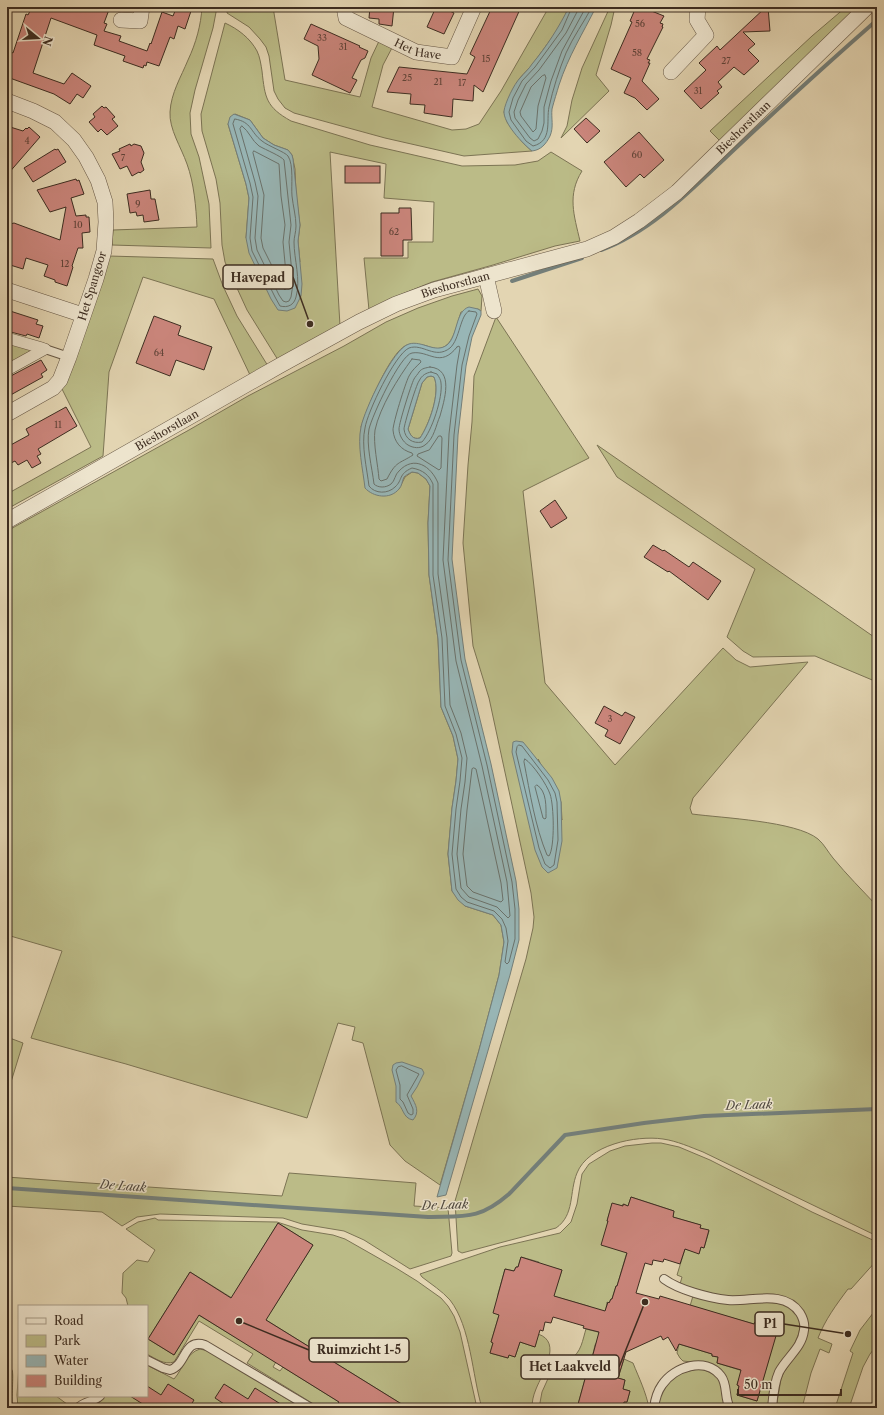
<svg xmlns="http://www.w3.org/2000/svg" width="884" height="1415" font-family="'Libre Caslon Text',serif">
  <rect width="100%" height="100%" fill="#e3d5b2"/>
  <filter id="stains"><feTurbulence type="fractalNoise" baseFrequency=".005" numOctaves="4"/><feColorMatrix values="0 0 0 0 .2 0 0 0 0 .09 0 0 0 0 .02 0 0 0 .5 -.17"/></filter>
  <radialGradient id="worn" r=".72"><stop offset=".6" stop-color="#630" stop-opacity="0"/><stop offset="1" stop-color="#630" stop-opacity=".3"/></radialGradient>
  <g fill="#bbbb87" stroke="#7c7454" fill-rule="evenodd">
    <path d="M202,7H217L213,28L195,90L190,113L191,134L199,157L209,204L211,248L112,245L113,230L197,227C196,207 194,183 187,164C181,147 169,129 170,112C171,93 181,77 188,60C196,43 201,25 202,7Z"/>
    <polygon points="228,7 273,7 285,80 360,97 371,58 380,39 393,46 383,65 372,107 452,130 466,129 479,124 501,91 549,7 569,7 559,28 532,65 519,79 504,112 507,122 524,144 532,151 464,156 385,138 294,113 285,108 278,99 274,91 269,56 266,47 260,39 249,27 227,13"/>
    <polygon points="610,7 615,7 611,25 596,75 609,91 561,138 567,126 572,100 582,68"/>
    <polygon points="846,7 868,7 721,142 710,131 812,36"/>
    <path d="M225,23C238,29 250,38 257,51C260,57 261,65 262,71C265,98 266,107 291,121L370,145L462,166L515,165L538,161L551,152L582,171C567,195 574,215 580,241L555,246L493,265L432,282L390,299L369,310L364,258H408V242H433L434,202L384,198L386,164L330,152L340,326L278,360L247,310L225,262L222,245L220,203L216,179L202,131L201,114ZM235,114L250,120L263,138L274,145L288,150L292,155L295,169L296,195L300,225L298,241L300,262L246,238L249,198L246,184L228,124Z"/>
    <polygon points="109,256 213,259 223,286 237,316 268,366 250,375 214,299 143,277 109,372 103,456 7,509 7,494 91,447 61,387"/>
    <path d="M478,289L482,296L481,311L478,309L461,312C457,323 454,345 441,348C435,350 429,346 423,345C418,345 411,343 407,345C391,350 366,410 361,427L399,489L405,477L412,472L418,473L426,479L430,486L428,523L429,575L438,639L441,707L453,736L458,759L456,781L452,808L448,854L452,891L465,906L493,915L501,925L504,942L499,975L479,1050L440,1185L405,1161L390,1145L363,1043L352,1040L355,1027L338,1023L307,1118L126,1064L31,1038L62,951L7,935V531L189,430L248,396L344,346L386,322L418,308L452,296Z"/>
    <path d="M496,317L589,458L523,491L545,683L615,765L723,648L736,660L750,667L808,662L693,798L690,808L692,814C722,818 796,821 818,839C824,844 828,852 833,858C847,875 862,890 877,906V1236L703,1152C690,1147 677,1141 663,1139C636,1135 588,1145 577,1173C569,1192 575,1215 556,1228L462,1253L458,1251L455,1201L526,959L533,928L534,917L531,893L489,698L473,646L463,543L468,465L472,422L474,376ZM538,759L561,802L562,820Z"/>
    <polygon points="7,341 37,350 7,366"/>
    <path d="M431,376L434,377C441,392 429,425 420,438C413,440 410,435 408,429L422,383L427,377Z"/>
    <polygon points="597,445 877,639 877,682 815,656 753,657 743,651 727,637 755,569 617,477"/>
    <polygon points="7,1037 23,1043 7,1095"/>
    <path d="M652,1143H661L679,1147L710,1160L812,1212L877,1242V1260L851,1289H848C836,1305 825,1320 818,1338L832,1344L829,1353L820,1349L811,1373L802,1408H776L781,1379L784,1372L802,1347L807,1329C804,1321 801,1310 796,1304C783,1288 743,1299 724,1296C709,1293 695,1289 680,1284L682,1277L677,1275L685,1249L699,1253L701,1247L704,1248L709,1231L700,1228V1225L673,1217L674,1211L631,1197L628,1206L624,1204L623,1206L612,1204L607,1221L609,1222L627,1252L617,1286H616L612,1299H611L609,1303L607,1302L605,1315L588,1306L553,1296L562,1270L538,1264L539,1262L521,1257L518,1267H516L514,1271L505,1269L498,1294L499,1315L491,1342L493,1343L490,1353L508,1358L509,1355L515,1357L520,1342L535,1347L538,1334C563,1342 542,1374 536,1389C533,1396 532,1402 532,1408H482C472,1375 471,1327 450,1300C442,1291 431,1284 422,1277L420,1274L500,1247L560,1233L571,1222L577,1204L582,1174L589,1164L610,1151L625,1146Z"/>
    <polygon points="289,1173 416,1183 414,1206 448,1208 452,1253 451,1256 410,1269 364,1240 344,1231 302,1224 283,1218 160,1214 137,1217 122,1226 102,1212 7,1206 7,1177 74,1182 282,1196"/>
    <path d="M155,1218L158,1220L277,1222L302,1230L333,1235L345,1239L396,1268L417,1281L441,1298L448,1306L454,1316L460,1332L477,1408H408L258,1315L272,1310L313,1245L278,1223L237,1289L240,1303L190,1272L148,1339L174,1355L190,1329L197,1314L276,1362L273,1367L280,1371L283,1367L339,1402L336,1406L339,1408H320L247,1363L253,1354L199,1321L174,1362C164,1365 156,1359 147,1354V1306H128L126,1298L122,1293L123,1273L137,1260L148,1262L155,1250L126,1229L138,1222Z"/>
    <path d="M693,1296C705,1299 718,1303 730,1304C754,1305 806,1291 799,1333L768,1408H733L727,1379L692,1362L683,1361L680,1358L677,1353L679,1344L712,1354V1356L718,1357L717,1363L743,1371L740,1381H738L737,1385L739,1386L737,1395L757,1401L777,1329L755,1322L754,1324L690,1306Z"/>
    <polygon points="877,1308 877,1345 870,1354 863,1367 849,1408 835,1408 853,1353 850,1351 860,1330"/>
    <path d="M586,1329L602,1333L595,1345L592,1358H590L587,1368H588L577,1408H539L542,1392L555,1363C560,1358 564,1359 570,1358C581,1355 583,1338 586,1329Z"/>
    <path d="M200,1349L208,1351L302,1408H89L99,1403L105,1396H147V1365L174,1379C183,1369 186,1353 200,1349Z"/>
    <path d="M624,1359L633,1363C639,1378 646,1392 649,1408H620L624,1402H627L630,1391L623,1389L625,1380L618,1378Z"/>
    <path d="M7,1366C9,1367 11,1368 12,1370C14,1373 11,1400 13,1408H7Z"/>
    <polygon points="19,1366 19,1396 56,1396 71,1407 71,1408 18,1408 17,1395"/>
    <path d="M701,1369C729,1377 717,1389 726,1408H657C659,1403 659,1397 661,1392C668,1377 685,1370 701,1369Z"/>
  </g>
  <g fill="#98b6b6" stroke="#747f7a" fill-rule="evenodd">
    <path d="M569,7H596C583,33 568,57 559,85C557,92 554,101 552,109C551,118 554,127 550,136C546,144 541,150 532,151C523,144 503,123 504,111C505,103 514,84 520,78C524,73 529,69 532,64C547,46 559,27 569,7Z"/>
    <polygon points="234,114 250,120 263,138 274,145 288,150 292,155 293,159 300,225 298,241 302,284 301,296 295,308 287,311 278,310 271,299 249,253 246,238 249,198 246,184 228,124 230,117"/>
    <path d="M469,307L478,309L481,311V315L472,337L466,366L458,435L452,559L465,659L491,764L516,881L519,909V940L510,975L446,1195L437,1197L479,1050L499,975L504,942L501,925L493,915L465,906L458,900L452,891L448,854L452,808L456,781L458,759L453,736L441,707L438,639L429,575L428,523L430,486L426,479L418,473L412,472C410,473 406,475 404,477C402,481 402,486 399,489C390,500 373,497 365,488C363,470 357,445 361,427C364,411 393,348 409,344C422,340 435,354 447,345C458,336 455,311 469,307ZM431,376L434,377C441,392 429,425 420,438C413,440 410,435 408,429L422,383L427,377Z"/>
    <polygon points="516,741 523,742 528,748 552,778 559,791 561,802 562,841 557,868 548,873 542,867 535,850 512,752 513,742"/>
    <path d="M402,1062L422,1069L424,1073L417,1087L411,1096C416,1105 420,1112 413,1120C402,1118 404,1107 396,1102V1086L392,1070L393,1065L396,1063Z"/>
  </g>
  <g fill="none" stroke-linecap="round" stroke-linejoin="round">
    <g stroke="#6a726c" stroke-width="1">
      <path d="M572,7L562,30L535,67L522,81L513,98L509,112L511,120L526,141L533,146C553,141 546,121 549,107C553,89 559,70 566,53C573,37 584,22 592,7"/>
      <polyline points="577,7 577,12 566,33 539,70 526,84 518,100 514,112 515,118 530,138 534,141 538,139 542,131 544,123 544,107 551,81 562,51 586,7"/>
      <polygon points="545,75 546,78 538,106 536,129 533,132 521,116 520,112 531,87 542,76"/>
      <path d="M235,119C252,122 250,132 262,141C268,146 285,152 288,156C294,165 291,186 292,196C293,206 296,216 296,226C296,232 294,237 294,242C294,259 301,280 296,297C294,305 288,308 280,306L275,297L252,251L250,238L253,197L250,183L233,124Z"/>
      <path d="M242,126C249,131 252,141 259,146C266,150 281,156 284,160L291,225L289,242L293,284L291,297L289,301L286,302L283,301L279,295L257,250L255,238L258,196L255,182L240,129Z"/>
      <polygon points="254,151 279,164 281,196 285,225 283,242 287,284 285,290 283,288 263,248 261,238 264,195 253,153"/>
      <path d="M469,311L476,312L477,314L469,336L462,365L454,435L448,560L461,660L487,765L512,882L515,909V939L509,962L507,964L505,962L508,941L506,928L502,919L494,911L467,902L461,897L456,889L452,854L456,809L460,781L462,758L456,734L445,706L442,638L433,575V484C429,475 423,470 412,468C398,474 403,480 395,487C388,494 375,494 369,486C367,469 361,445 365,428C367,413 395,354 409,348C423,343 435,360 450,348C460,339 460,315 469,311Z"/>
      <path d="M457,347L459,346L460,348L457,365L449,434L443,560L456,661L482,766L507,882L510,916L508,918L497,907L469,897L461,888L457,854L461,809L465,782L467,758L461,733L450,705L447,638L438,574V483C431,466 414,455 399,471C395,474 395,481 391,484C386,488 378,488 374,484C372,467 366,445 369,429C372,416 400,355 412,353C429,350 440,369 457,347Z"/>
      <path d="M412,359L420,360L421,362C417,366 412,370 409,376C405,384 393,423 393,430C394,442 401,450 412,453L413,455C399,464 396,461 387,479L381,481L379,479C378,465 373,444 375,430C380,407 398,378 412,359Z"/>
      <path d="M430,367C455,369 444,401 440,416C436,425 434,439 425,445C420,449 413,448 408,445C403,442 399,435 399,429C399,423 411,385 414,379C415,377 418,374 419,372C422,368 426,368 430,367Z"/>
      <path d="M431,372L437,374C439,377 441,380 441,383C443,397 432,431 422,442C413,444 405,439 404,429C404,425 416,385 419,381C422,375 426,373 431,372Z"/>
      <polygon points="439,436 441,436 442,438 441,468 439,470 417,456 418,454 429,450"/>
      <polygon points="519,745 522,746 548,780 555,793 557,802 558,840 554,865 550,868 545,864 539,848 516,752 517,747"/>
      <path d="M525,759C533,764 547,785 550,794C554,805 555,847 549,856L547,855C535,826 530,793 524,762Z"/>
      <polygon points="474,768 476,769 501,883 503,900 501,902 473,892 467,886 463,854 467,810 472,769"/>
      <path d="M537,785C547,791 546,807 546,818L545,819L543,818L535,787Z"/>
      <polygon points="402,1066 419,1074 407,1095 413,1109 413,1114 411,1115 408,1113 403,1102 400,1099 400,1085 396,1070 398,1067"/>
    </g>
    <g stroke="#747f7a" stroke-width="4">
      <path d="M601,250C654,231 697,184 738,146C784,103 830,61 877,20"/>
      <polyline points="512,281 582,258"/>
      <path d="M7,1188L428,1217C465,1216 479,1220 509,1194L565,1135L644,1123L704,1116L877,1109"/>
    </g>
  </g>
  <g fill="#ca857b" stroke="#3d2d21">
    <polygon points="24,7 110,7 104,23 107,24 104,31 121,36 119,41 147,51 150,43 151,44 162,12 173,16 175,11 191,11 185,29 178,26 174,39 170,37 159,66 147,62 146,66 144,65 143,68 123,61 125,56 94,45 97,35 51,18 33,73 64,84 72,73 91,86 83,98 77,94 70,104 54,94 7,77 7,64 11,52 13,53 26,14 28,15 30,11 23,9"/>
    <polygon points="370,7 394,7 392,26 379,24 379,19 369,18"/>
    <polygon points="436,7 441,7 454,13 444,34 427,27"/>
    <polygon points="492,7 521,7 483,92 474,85 473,101 453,99 452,117 424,113 425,105 410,104 411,94 387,92 399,67 467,74 475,57 470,54"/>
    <polygon points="636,7 651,7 649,10 664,16 660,23 663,24 662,27 663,27 647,59 650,60 648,63 650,63 642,81 659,99 647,110 635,98 624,93 631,78 611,69 632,22 630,21"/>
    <polygon points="766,7 768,7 770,31 743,32 755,44 748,50 759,61 744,75 734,67 718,82 722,87 717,91 719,93 701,109 684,91 706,70 699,63 717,46 720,50"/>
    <polygon points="311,24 360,46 359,47 368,51 365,58 361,60 352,78 357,80 350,93 312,75 319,59 318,46 304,39"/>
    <polygon points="102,106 104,108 106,107 115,117 112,119 118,126 107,135 101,129 98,132 89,122 95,117 93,114"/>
    <polygon points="586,118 600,131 587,143 574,129"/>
    <polygon points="7,126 23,131 26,128 27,129 29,127 40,137 7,175"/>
    <polygon points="639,132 664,160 644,178 640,174 626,187 604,162"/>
    <polygon points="130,144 131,146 134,144 141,146 144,153 141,162 144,170 140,173 139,172 132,176 127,166 120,169 112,154 120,151 119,149"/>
    <polygon points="55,149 56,150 58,149 66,162 33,182 24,168"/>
    <rect x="345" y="166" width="35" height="17"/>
    <polygon points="76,179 77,181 79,180 84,194 71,198 76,216 86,215 86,217 89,217 90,232 82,233 83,248 78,248 72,266 73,267 67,286 55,282 55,280 44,276 48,265 26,258 23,269 7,264 7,225 14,223 60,240 66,207 50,212 37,190"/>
    <polygon points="150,190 151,199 155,199 159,220 144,222 143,215 137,216 136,212 130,213 127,194"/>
    <polygon points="399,208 411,208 412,240 403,240 403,256 381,256 381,213 399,213"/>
    <polygon points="7,310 38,320 36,324 43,326 39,338 27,334 26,336 7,331"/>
    <polygon points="154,316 181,326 178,335 212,347 204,370 176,360 170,376 136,363"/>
    <polygon points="41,360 47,370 41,374 43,377 7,397 7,378"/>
    <polygon points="66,407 77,426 38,449 41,454 37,456 41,463 32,468 27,460 18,465 15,461 7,465 7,447 29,435 26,429"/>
    <polygon points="555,500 567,518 551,528 540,511"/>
    <polygon points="653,545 663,551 664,550 689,567 693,562 721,581 708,600 669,571 668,572 644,557"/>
    <polygon points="604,706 622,716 625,712 635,717 620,744 605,736 608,730 595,723"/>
    <polygon points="631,1197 674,1211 673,1217 701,1225 700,1228 709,1230 704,1248 701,1247 699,1254 685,1249 680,1264 664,1259 663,1262 653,1260 652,1265 645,1263 636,1293 659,1299 660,1296 754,1324 755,1322 778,1329 757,1401 737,1395 739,1386 737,1385 741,1370 717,1363 718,1357 712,1356 712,1354 679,1344 676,1351 668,1337 663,1340 661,1336 626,1352 618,1378 625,1380 623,1389 630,1391 627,1402 624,1402 622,1408 577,1408 588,1368 587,1368 590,1358 592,1358 599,1332 583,1328 584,1326 553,1317 551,1323 545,1322 543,1331 540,1330 535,1347 520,1342 515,1357 509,1355 508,1358 490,1353 493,1343 491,1342 499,1315 493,1313 505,1269 514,1271 516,1267 518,1267 521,1257 562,1270 554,1296 605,1311 608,1302 609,1303 611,1299 612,1299 616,1286 617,1286 627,1253 601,1245 608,1221 607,1221 612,1203 623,1206 623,1204 628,1206"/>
    <polygon points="278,1223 313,1245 266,1320 408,1408 335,1408 339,1402 199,1315 174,1355 148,1339 190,1272 231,1298"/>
    <polygon points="168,1384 194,1400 189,1408 149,1408 130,1396 147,1396 147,1386 161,1395"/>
    <polygon points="224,1384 248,1399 255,1388 287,1408 230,1408 215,1398"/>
  </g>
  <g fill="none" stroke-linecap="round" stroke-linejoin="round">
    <defs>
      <g id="service">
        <polyline points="42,348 69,357"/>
        <path d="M664,1279C679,1290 709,1298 728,1300C751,1302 784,1289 800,1313C803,1318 805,1324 804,1330C802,1348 787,1357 779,1372C774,1383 773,1396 772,1408"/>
        <path d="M147,1360L163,1368L170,1370C187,1365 183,1338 205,1345L311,1408"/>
        <path d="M78,1408C84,1401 94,1402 100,1396"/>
        <path d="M654,1408C655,1400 657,1392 662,1385C674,1367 705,1356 721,1376C728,1385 724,1398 730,1408"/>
      </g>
      <g id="pedestrian">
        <polyline points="7,338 42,348"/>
        <polyline points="7,370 45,349"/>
      </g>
      <g id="minor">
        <path id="s1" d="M344,7L346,18L416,52L452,57L474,7"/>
        <polyline points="121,20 140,21 142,7"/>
        <polyline points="671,72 706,35 697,20 698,7"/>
        <polyline points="7,101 33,111 55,122 74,140 86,157 98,180 105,202 106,222 104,251 96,279 69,357 60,380 53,388 7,414"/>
        <polyline points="486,276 494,311"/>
        <polyline points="7,290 83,315"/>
        <path id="s2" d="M7,521L279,366L359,322L396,304L434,290L587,249L614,237L639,221L677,192L867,7"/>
      </g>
    </defs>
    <use href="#service" stroke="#665745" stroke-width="10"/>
    <use href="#pedestrian" stroke="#665745" stroke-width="12"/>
    <use href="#minor" stroke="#665745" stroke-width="16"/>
    <use href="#service" stroke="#ede4cd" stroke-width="8"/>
    <use href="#pedestrian" stroke="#ede4cd" stroke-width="11"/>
    <use href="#minor" stroke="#ede4cd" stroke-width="15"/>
  </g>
  <g text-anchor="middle" stroke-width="3" stroke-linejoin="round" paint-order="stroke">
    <g font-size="9" fill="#604338">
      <text x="640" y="27">56</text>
      <text x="322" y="41">33</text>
      <text x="343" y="50">31</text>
      <text x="637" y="56">58</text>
      <text x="486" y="62">15</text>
      <text x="726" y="64">27</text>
      <text x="407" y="81">25</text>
      <text x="438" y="85">21</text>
      <text x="462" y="86">17</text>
      <text x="698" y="94">31</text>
      <text x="27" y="144">4</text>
      <text x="637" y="158">60</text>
      <text x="123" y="161">7</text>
      <text x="138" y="207">9</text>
      <text x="78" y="228">10</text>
      <text x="394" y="235">62</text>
      <text x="65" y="267">12</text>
      <text x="159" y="356">64</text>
      <text x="58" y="428">11</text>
      <text x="610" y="722">3</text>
    </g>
    <g font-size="11" fill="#3d2d21" stroke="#ede4cd">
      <text dy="4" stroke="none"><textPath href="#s1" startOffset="90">Het Have</textPath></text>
      <text dy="4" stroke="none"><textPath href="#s2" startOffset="844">Bieshorstlaan</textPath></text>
      <text dy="4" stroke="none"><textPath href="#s2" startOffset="508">Bieshorstlaan</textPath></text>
      <text transform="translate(92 286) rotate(-73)" y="4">Het Spangoor</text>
      <text dy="4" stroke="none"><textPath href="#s2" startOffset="184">Bieshorstlaan</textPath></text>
    </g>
    <g font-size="12" font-style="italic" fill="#4f483f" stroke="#ede4cd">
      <text transform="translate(749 1105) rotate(-2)" y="4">De Laak</text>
      <text transform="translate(123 1186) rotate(4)" y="4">De Laak</text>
      <text transform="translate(445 1205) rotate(-2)" y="4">De Laak</text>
    </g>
  </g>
  <path fill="none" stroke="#3d2d21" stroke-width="1.5" d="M310 324L293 277M848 1334L784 1324M239 1321L309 1350M645 1302L619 1367"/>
  <g fill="#3d2d21" stroke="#ede4cd" stroke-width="1.5">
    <circle cx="310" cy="324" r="4"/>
    <circle cx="848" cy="1334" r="4"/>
    <circle cx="239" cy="1321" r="4"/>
    <circle cx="645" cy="1302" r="4"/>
  </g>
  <g fill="#ede4cd" stroke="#3d2d21" stroke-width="1.5">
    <rect x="223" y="265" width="70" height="24" rx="4"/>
    <rect x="755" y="1312" width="29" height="24" rx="4"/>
    <rect x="309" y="1338" width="100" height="24" rx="4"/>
    <rect x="521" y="1355" width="98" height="24" rx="4"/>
  </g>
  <g font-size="12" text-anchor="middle" font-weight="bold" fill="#3d2d21">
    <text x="258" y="282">Havepad</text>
    <text x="770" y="1328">P1</text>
    <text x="359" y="1354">Ruimzicht 1-5</text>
    <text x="570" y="1371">Het Laakveld</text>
  </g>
  <rect width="884" height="1415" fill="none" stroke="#e3d5b2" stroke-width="24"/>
  <rect x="8" y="8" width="868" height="1399" fill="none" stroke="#3d2d21" stroke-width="2"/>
  <rect x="12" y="12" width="860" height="1391" fill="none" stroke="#3d2d21"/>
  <rect x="18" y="1305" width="130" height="92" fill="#ede4cd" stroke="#a79b88"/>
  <rect x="26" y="1318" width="20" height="6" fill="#ede4cd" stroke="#a79b88"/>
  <text x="54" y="1325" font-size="12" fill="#3d2d21">Road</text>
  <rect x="26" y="1335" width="20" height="12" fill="#bbbb87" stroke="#a79b88"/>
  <text x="54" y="1345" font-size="12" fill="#3d2d21">Park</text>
  <rect x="26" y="1355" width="20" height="12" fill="#98b6b6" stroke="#a79b88"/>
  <text x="54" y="1365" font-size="12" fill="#3d2d21">Water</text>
  <rect x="26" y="1375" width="20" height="12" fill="#ca857b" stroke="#a79b88"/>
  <text x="54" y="1385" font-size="12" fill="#3d2d21">Building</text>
  <g transform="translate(38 38) rotate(108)" stroke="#ede4cd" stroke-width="3" paint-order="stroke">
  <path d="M0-3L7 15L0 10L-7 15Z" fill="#3d2d21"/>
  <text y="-6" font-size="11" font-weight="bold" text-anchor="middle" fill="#3d2d21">N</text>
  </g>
  <path d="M738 1389v6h103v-6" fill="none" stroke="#3d2d21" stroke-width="2"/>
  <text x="744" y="1389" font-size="12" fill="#3d2d21" stroke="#ede4cd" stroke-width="3" paint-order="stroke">50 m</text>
  <rect width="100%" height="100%" filter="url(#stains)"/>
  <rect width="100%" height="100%" fill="url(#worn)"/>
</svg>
